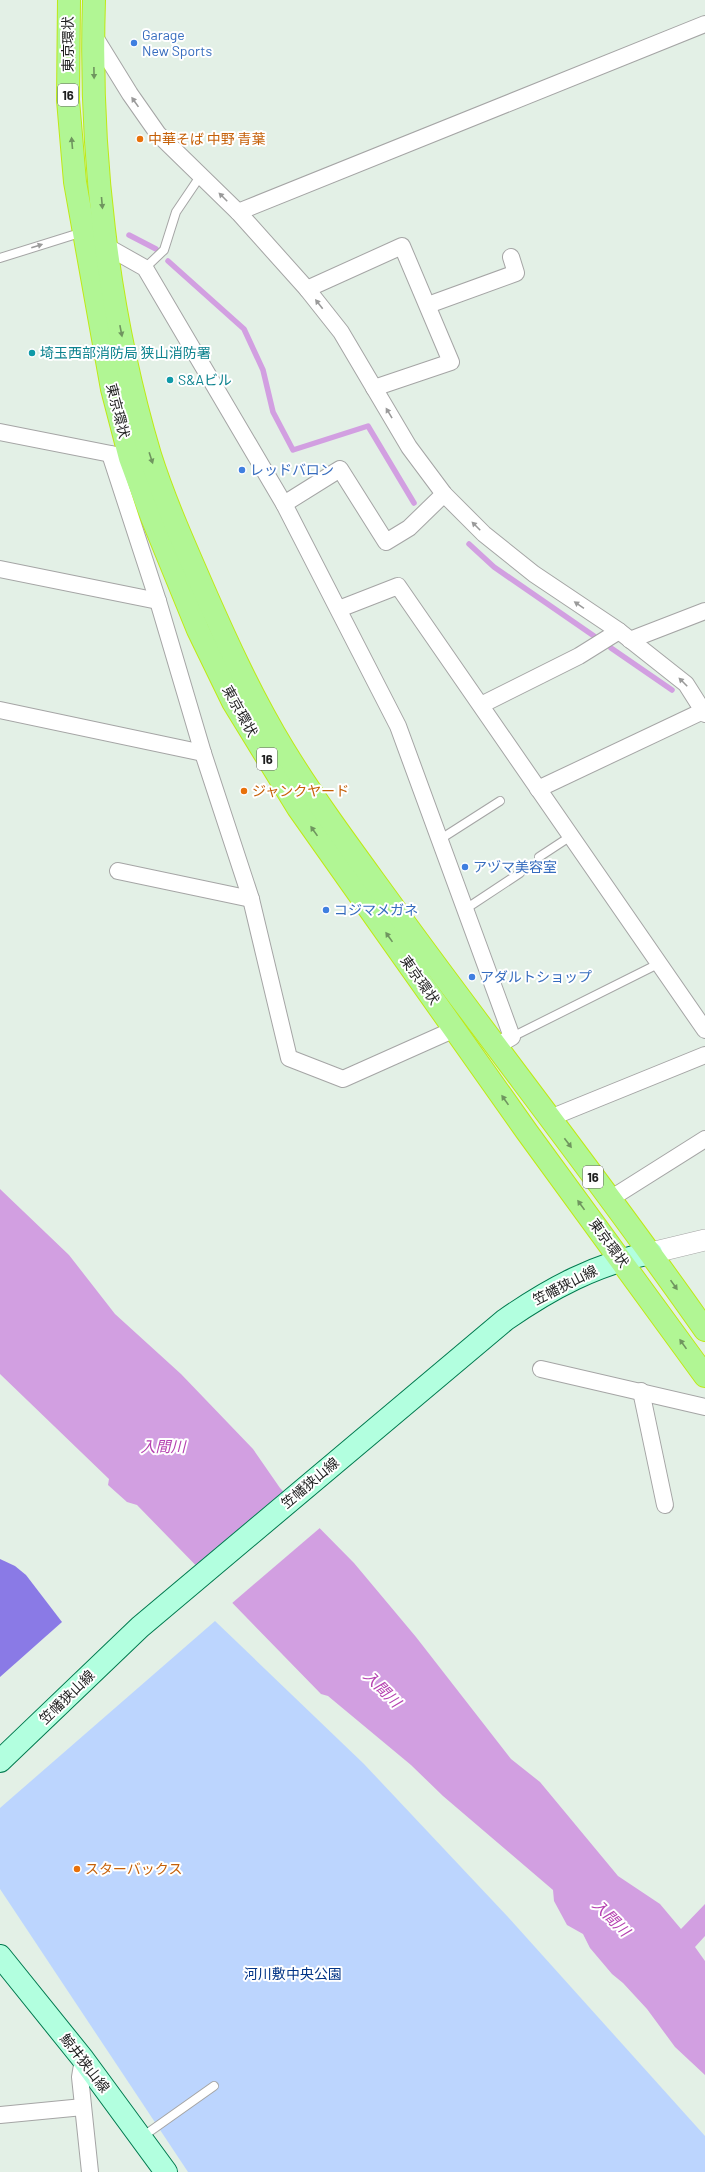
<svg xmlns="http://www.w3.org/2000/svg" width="705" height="2172" font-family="Barlow,'Noto Sans JP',sans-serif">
  <rect width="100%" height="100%" fill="#e3f0e6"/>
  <polygon fill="#bcd5fe" points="215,1621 364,1764 508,1917 705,2136 705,2172 188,2172 0,1889 0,1808"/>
  <polygon fill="#8a7ae6" points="0,1559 15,1566 26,1575 62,1622 0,1677"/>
  <polygon fill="#d29fe1" points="0,1189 69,1255 115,1314 181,1374 253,1449 280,1488 354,1563 416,1637 511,1759 540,1782 618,1876 660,1904 681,1929 705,1904 705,1936 695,1947 705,1961 705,2075 675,2047 647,2009 623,1983 612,1974 590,1948 583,1934 567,1925 554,1901 553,1890 443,1796 411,1765 328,1696 321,1694 137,1505 127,1502 108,1485 109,1479 0,1374"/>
  <polygon fill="#e3f0e6" points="285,1490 321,1527 231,1604 195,1567"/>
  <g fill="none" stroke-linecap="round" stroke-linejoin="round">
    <g stroke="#d29fe1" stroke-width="5.5">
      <polyline points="129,235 156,249"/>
      <polyline points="168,261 244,329 263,370 273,412 293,450 368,426 414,503"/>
      <polyline points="469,544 494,567 594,636"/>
      <polyline points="611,648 672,690"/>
    </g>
    <defs>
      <g id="service">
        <polyline points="0,258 83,232"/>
        <polyline points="145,268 164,250 176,212 201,175"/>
        <polyline points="439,840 500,801"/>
        <polyline points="539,857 571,836"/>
        <polyline points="464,910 520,873"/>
        <polyline points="512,1037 660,963"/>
        <polyline points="142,2137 214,2086"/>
      </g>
      <g id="minor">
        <polyline points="93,34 130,94 158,134 238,212 307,289 341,332 409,447 444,494 484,534 534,574 619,631 686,684 705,714"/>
        <polyline points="238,212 705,24"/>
        <polyline points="106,246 145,268 284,504 398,726 512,1037 495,1047"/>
        <polyline points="307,289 402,246 451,362 374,388"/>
        <polyline points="428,305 516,273 511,257"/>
        <polyline points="0,432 121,456"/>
        <polyline points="110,454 158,601 203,753 251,899 289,1058 343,1079 455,1029"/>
        <polyline points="284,504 340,469 386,542 409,528 444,494"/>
        <polyline points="0,569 158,601"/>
        <polyline points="339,609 398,586 705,1030"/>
        <polyline points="630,640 705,611"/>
        <polyline points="481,705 579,656 619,631"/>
        <polyline points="0,710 203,753"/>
        <polyline points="538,789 703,711"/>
        <polyline points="118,871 251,899"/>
        <polyline points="550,1118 705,1055"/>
        <polyline points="610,1199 705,1139"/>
        <polyline points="541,1369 705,1407"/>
        <polyline points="641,1391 665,1505"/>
        <polyline points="83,2059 80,2077 90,2172"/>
        <polyline points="0,2115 83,2107"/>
      </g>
      <polyline id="tertiary" points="651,1253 705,1240"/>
      <g id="secondary">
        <path d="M0,1761L140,1627L505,1320C551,1288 596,1264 651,1253"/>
        <polyline points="0,1956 83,2059 166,2172"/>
      </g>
      <g id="trunk">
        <polyline points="69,0 68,100 75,182 112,389 130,458 151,515 198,630 233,702 298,808 527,1132 705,1376"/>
        <path d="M94,0C89,151 107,310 150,455C163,496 180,535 197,574C223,634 250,694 284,750C322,812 367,870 409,929C507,1063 610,1194 705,1330"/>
      </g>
    </defs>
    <use href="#service" stroke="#a5a5a5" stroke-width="10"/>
    <use href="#minor" stroke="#a5a5a5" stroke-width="18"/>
    <use href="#tertiary" stroke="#a5a5a5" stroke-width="22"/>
    <use href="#secondary" stroke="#007a4f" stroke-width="24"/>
    <use href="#trunk" stroke="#bfe915" stroke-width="24"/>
    <use href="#service" stroke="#fff" stroke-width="8"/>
    <use href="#minor" stroke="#fff" stroke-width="16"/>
    <use href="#tertiary" stroke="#fff" stroke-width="21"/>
    <use href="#secondary" stroke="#b2ffdf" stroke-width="22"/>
    <use href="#trunk" stroke="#b1f694" stroke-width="22"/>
  </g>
  <defs><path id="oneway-solid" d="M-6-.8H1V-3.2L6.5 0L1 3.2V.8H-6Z"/></defs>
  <g fill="#6f955f">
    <use href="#oneway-solid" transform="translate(94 73) rotate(89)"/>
    <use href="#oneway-solid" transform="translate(72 143) rotate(-95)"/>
    <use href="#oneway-solid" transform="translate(102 203) rotate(85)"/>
    <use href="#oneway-solid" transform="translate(121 331) rotate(79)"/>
    <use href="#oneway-solid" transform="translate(151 458) rotate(72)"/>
    <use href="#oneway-solid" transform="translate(314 831) rotate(-125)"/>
    <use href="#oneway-solid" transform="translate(389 937) rotate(-125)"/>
    <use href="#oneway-solid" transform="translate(505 1100) rotate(-125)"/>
    <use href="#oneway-solid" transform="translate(568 1143) rotate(53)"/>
    <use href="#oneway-solid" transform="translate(581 1205) rotate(-126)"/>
    <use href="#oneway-solid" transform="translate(674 1285) rotate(55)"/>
    <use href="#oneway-solid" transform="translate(683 1344) rotate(-125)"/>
  </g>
  <g fill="#9a9a9a">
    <use href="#oneway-solid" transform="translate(135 102) rotate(-125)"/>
    <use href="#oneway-solid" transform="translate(223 197) rotate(-135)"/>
    <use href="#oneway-solid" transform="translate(37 246) rotate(-17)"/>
    <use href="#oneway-solid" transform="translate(319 304) rotate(-128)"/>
    <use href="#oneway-solid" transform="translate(389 413) rotate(-121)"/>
    <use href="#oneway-solid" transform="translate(476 526) rotate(-135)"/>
    <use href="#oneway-solid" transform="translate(579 605) rotate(-146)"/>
    <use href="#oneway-solid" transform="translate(683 682) rotate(-135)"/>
  </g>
  <g fill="#3f7fe0" stroke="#fff" stroke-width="1.5">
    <circle cx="134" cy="43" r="4"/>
    <circle cx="242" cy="470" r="4"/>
    <circle cx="465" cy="867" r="4"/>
    <circle cx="326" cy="910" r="4"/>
    <circle cx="472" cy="977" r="4"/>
  </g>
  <g fill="#e8710a" stroke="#fff" stroke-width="1.5">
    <circle cx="140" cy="139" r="4"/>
    <circle cx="244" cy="791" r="4"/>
    <circle cx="77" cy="1869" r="4"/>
  </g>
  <g fill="#0f9aa8" stroke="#fff" stroke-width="1.5">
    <circle cx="32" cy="353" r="4"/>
    <circle cx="170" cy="380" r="4"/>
  </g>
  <g text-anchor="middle" stroke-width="4" stroke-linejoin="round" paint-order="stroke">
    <g fill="#fff" stroke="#626262" stroke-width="1">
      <rect x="58" y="84" width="20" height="22" rx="3"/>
      <rect x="257" y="748" width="20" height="22" rx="3"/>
      <rect x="583" y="1166" width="20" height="22" rx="3"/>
    </g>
    <g font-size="13" font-weight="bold" fill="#1e1e1e">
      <text x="68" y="100">16</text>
      <text x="267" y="764">16</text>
      <text x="593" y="1182">16</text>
    </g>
    <g font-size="14" fill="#366cbe" stroke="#fff" text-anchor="start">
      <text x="142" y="40">Garage<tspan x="142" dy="16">New Sports</tspan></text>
      <text x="250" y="475">レッドバロン</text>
      <text x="473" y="872">アヅマ美容室</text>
      <text x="334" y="915">コジマメガネ</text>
      <text x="480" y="982">アダルトショップ</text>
    </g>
    <g font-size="14" fill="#1e1e1e" stroke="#fff">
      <text transform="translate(68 44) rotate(-90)" y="5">東京環状</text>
      <text transform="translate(118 411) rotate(76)" y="5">東京環状</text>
      <text transform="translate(240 711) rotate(61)" y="5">東京環状</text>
      <text transform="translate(420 980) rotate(55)" y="5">東京環状</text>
      <text transform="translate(609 1243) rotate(54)" y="5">東京環状</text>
      <text transform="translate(565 1285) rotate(-27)" y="5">笠幡狭山線</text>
      <text transform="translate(310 1483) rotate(-40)" y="5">笠幡狭山線</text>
      <text transform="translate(67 1697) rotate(-44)" y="5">笠幡狭山線</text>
      <text transform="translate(85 2063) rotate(52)" y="5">鯨井狭山線</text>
    </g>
    <g font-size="14" fill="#c56008" stroke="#fff" text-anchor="start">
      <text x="148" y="144">中華そば 中野 青葉</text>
      <text x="252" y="796">ジャンクヤード</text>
      <text x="85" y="1874">スターバックス</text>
    </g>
    <g font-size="14" fill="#0d838f" stroke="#fff" text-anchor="start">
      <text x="40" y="358">埼玉西部消防局 狭山消防署</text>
      <text x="178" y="385">S&amp;Aビル</text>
    </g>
    <g font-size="14" fill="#023486" stroke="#fff">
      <text x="293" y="1979">河川敷中央公園</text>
    </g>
    <g font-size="15" font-style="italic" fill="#b642b1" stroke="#fff">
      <text x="163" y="1452">入間川</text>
      <text transform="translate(382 1689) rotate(45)" y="5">入間川</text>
      <text transform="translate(611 1918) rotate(45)" y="5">入間川</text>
    </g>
  </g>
</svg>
